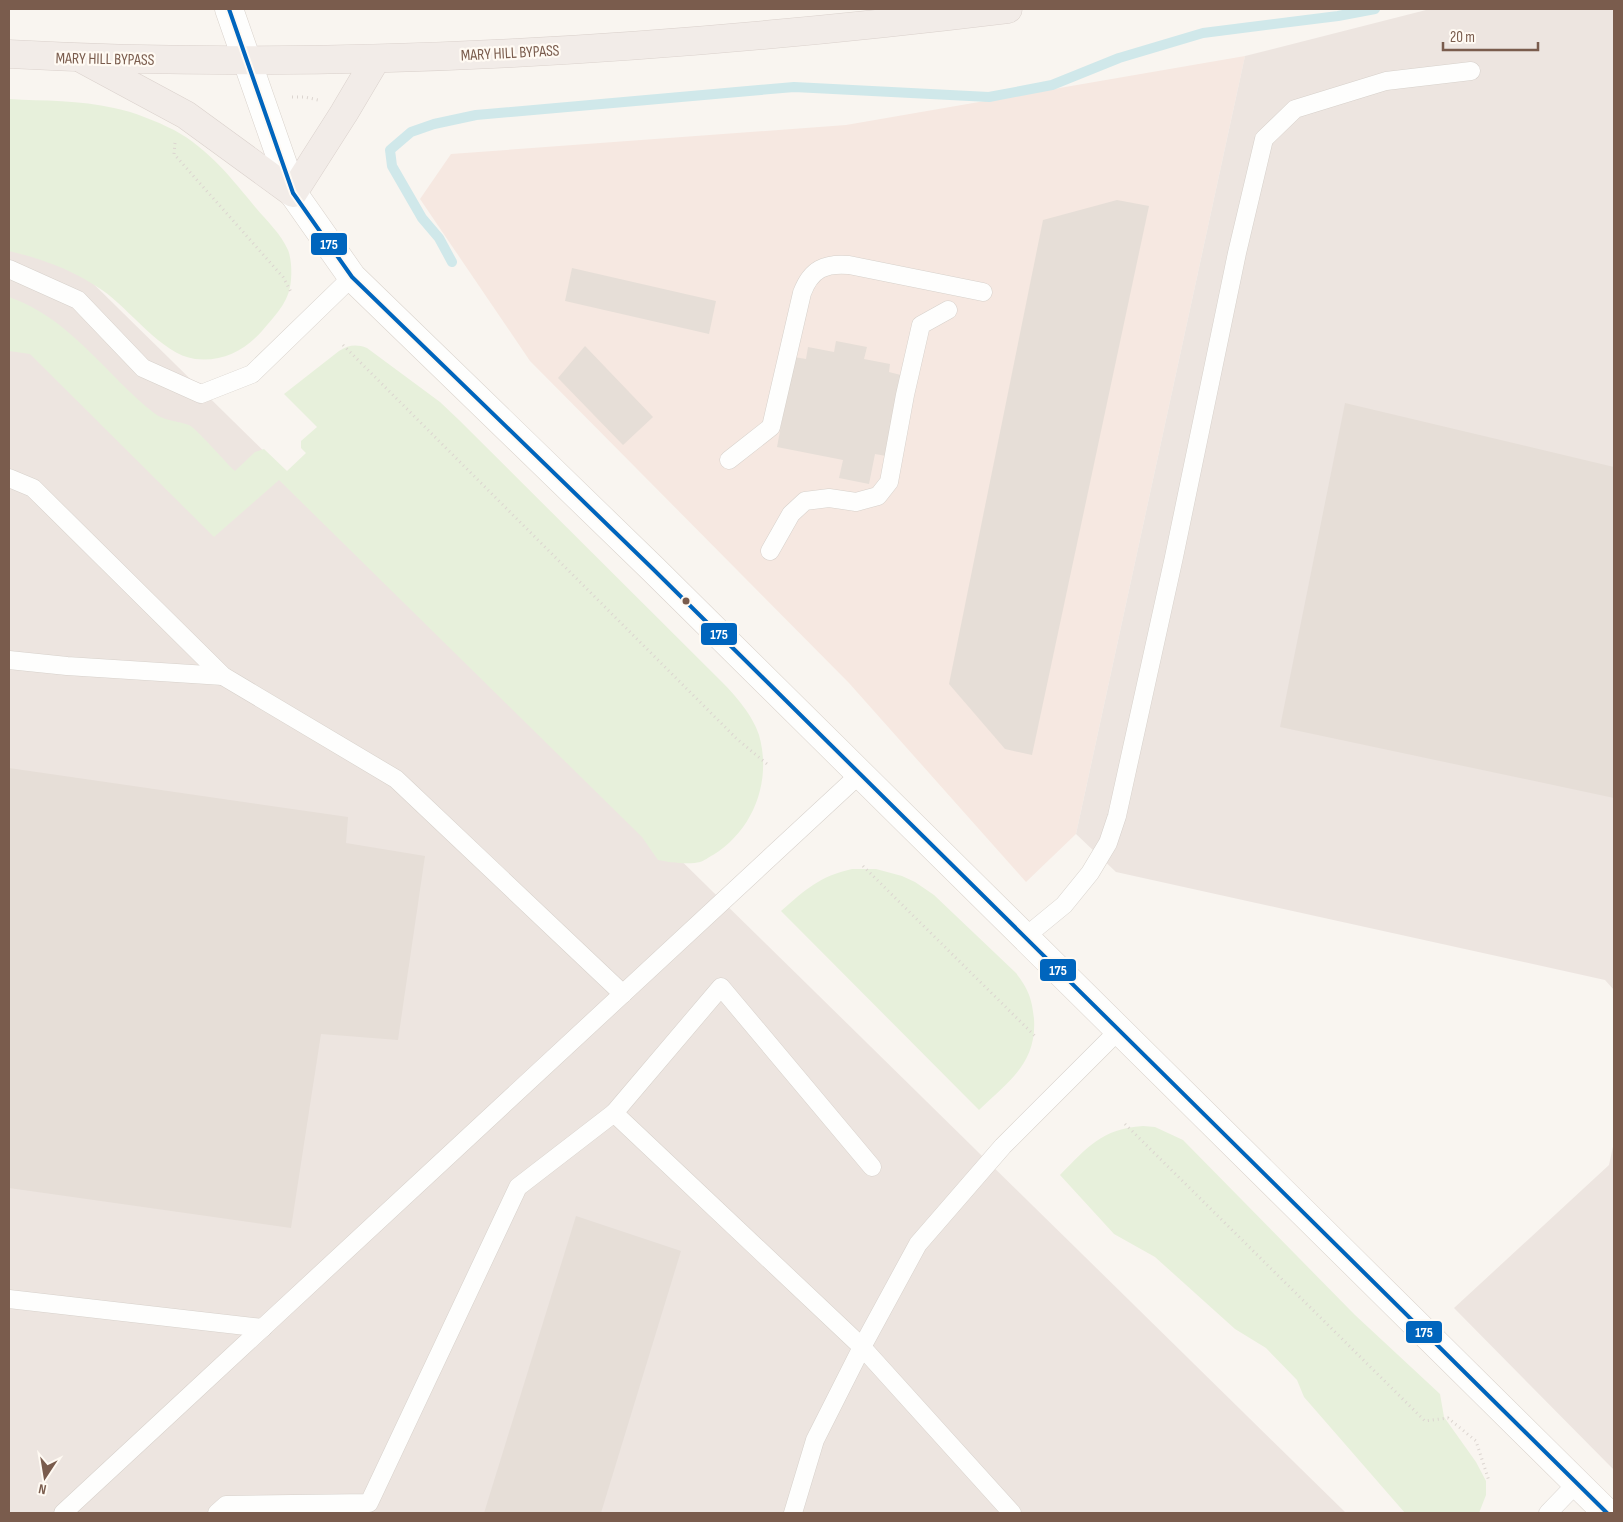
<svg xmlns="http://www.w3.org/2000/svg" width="1623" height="1522" font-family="'Sofia Sans Condensed',sans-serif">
  <rect width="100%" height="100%" fill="#f9f5f0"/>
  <polygon fill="#f6e8e1" points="1245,56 1076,834 1026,882 849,683 530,361 420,199 451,154 846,125"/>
  <g fill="#ede5e0">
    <polygon points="1430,9 1614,9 1614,990 1605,980 1116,872 1076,834 1245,56"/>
    <polygon points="9,201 1346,1513 9,1513"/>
    <polygon points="1614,1142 1614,1470 1454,1308 1609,1165"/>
  </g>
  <g fill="#e7f0db">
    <path d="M9,99C44,101 80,100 114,108C134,112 156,121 174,130C209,149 232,179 256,208C267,221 281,234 288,250C292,260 292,277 290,287C287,304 273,318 262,331C244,351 222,362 195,359C161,354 130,309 102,290C73,270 43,259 9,251Z"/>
    <path d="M9,297C69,317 106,375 154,413C164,421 178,421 189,425C197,429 226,463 235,471L255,452L264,449L287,471L306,453L301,448V441L317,427L284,394L339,351C349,345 356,344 367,348L440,402L459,420L722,682C736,696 753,716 759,735C772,780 754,830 713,855C709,857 704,861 700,862C689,865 668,862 658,860L642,837L279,480L214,537L30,354L9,351Z"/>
    <path d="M852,869H876L902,876L915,882L934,895L1016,973C1028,989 1032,998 1034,1019C1037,1063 1008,1082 979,1110L781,911C805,890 820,876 852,869Z"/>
    <path d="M1143,1126L1155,1127L1183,1140L1355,1315L1440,1394L1444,1417L1476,1462L1486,1481V1495L1479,1513H1405L1304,1397L1297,1380L1266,1348L1235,1329L1155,1257L1114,1234L1060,1175C1088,1147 1101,1129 1143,1126Z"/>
  </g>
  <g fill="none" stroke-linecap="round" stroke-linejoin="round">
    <polyline stroke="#d0e8ea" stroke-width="10" points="452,262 439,238 422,218 392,166 390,150 411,132 434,124 476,115 794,87 989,97 1052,85 1119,58 1203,33 1338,16 1375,9"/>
  </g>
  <g fill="#e6ded7">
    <polygon points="1117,200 1149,206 1032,755 1005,749 949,684 1043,220"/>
    <polygon points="572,268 716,301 709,334 565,301"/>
    <polygon points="836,341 867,347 864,359 890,364 889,372 901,375 886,456 875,454 869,484 839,478 843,460 777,447 794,357 806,359 808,347 834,352"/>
    <polygon points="585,346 653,417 623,445 558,378"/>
    <polygon points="1345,403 1614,467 1614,798 1280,727"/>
    <polygon points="9,768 348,817 346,843 425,856 398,1040 321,1034 291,1228 9,1188"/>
    <polygon points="576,1216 681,1251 601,1513 484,1513"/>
  </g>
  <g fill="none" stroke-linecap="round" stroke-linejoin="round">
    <defs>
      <g id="service">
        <polyline points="9,269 78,300 143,368 201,394 252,374 352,277"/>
        <path d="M729,460L771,427L802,293C811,269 825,263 849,265L983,292"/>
        <polyline points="9,478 33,488 223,676 396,779 623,994"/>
        <polyline points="770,551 791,514 805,501 829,498 856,502 878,496 889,482 905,395 921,325 948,310"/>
        <polyline points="9,660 67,666 223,676"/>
        <polyline points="1025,937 1064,905 1090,873 1108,843 1117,816 1174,557 1237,253 1264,139 1295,109 1386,81 1471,71"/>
        <polyline points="614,1113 721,987 872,1167"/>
        <polyline points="9,1299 263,1328"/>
        <polyline points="63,1513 861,773"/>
        <polyline points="217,1513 226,1505 369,1503 518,1187 614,1113 862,1347 1012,1513"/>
        <polyline points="793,1513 815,1440 862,1347 918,1244 1003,1146 1119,1030"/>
        <polyline points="1548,1513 1577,1483"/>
      </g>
      <polyline id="secondary" points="229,9 293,193 352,277 653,569 1607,1513"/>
      <g id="trunk">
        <path d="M9,54C341,72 678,49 1008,9"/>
        <polyline points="84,60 186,115 293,193 344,113 376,59"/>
      </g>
    </defs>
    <use href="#service" stroke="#d7d1cb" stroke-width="19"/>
    <use href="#secondary" stroke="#d9d2cb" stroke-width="29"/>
    <use href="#trunk" stroke="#dad1cc" stroke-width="29"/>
    <g stroke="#dcd5d0" stroke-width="3" stroke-dasharray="1 4" stroke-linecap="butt">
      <polyline points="292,97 305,97 318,100"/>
      <polyline points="175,143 174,154 283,277 291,292"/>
      <polyline points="343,345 737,739 767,764"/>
      <polyline points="863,866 1036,1037"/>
      <polyline points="1125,1124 1425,1421 1448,1418 1476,1441 1489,1481"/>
    </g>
    <use href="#service" stroke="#fefefd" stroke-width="18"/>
    <use href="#secondary" stroke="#fefefd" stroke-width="28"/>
    <use href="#trunk" stroke="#f2ece8" stroke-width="28"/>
    <defs>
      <polyline id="bus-1" points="229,9 293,193 352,277 653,569 1607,1513"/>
    </defs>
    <use href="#bus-1" stroke="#fffaf3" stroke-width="8"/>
    <use href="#bus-1" stroke="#0065bd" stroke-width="4"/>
  </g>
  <circle fill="#7a5c4d" stroke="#fffaf3" stroke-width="2" cx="686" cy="601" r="4.5"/>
  <g text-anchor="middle" stroke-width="4.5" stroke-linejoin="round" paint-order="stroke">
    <g font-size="16" fill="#7a5c4d" stroke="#fffaf3">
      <text transform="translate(510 52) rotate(-3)" y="6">MARY HILL BYPASS</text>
      <text transform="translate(105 58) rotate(1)" y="6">MARY HILL BYPASS</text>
    </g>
  </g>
  <g stroke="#fffaf3" stroke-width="2">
    <rect x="310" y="232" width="38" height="24" rx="5" fill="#0065bd"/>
    <rect x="700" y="622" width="38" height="24" rx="5" fill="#0065bd"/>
    <rect x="1039" y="958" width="38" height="24" rx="5" fill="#0065bd"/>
    <rect x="1405" y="1320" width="38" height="24" rx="5" fill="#0065bd"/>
  </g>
  <g font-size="14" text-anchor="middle" font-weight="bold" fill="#fff">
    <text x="329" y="249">175</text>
    <text x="719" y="639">175</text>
    <text x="1058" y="975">175</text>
    <text x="1424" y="1337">175</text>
  </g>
  <rect width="1623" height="1522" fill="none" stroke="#7a5c4d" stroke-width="20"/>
  <g transform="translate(45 1477) rotate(192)" stroke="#fffaf3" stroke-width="4" paint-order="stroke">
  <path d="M0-4L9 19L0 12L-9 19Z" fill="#7a5c4d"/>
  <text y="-8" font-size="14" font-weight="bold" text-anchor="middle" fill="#7a5c4d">N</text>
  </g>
  <path d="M1443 42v8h95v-8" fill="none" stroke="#7a5c4d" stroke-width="2.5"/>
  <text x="1450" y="42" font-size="15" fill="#7a5c4d" stroke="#fffaf3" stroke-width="4" paint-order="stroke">20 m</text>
</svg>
